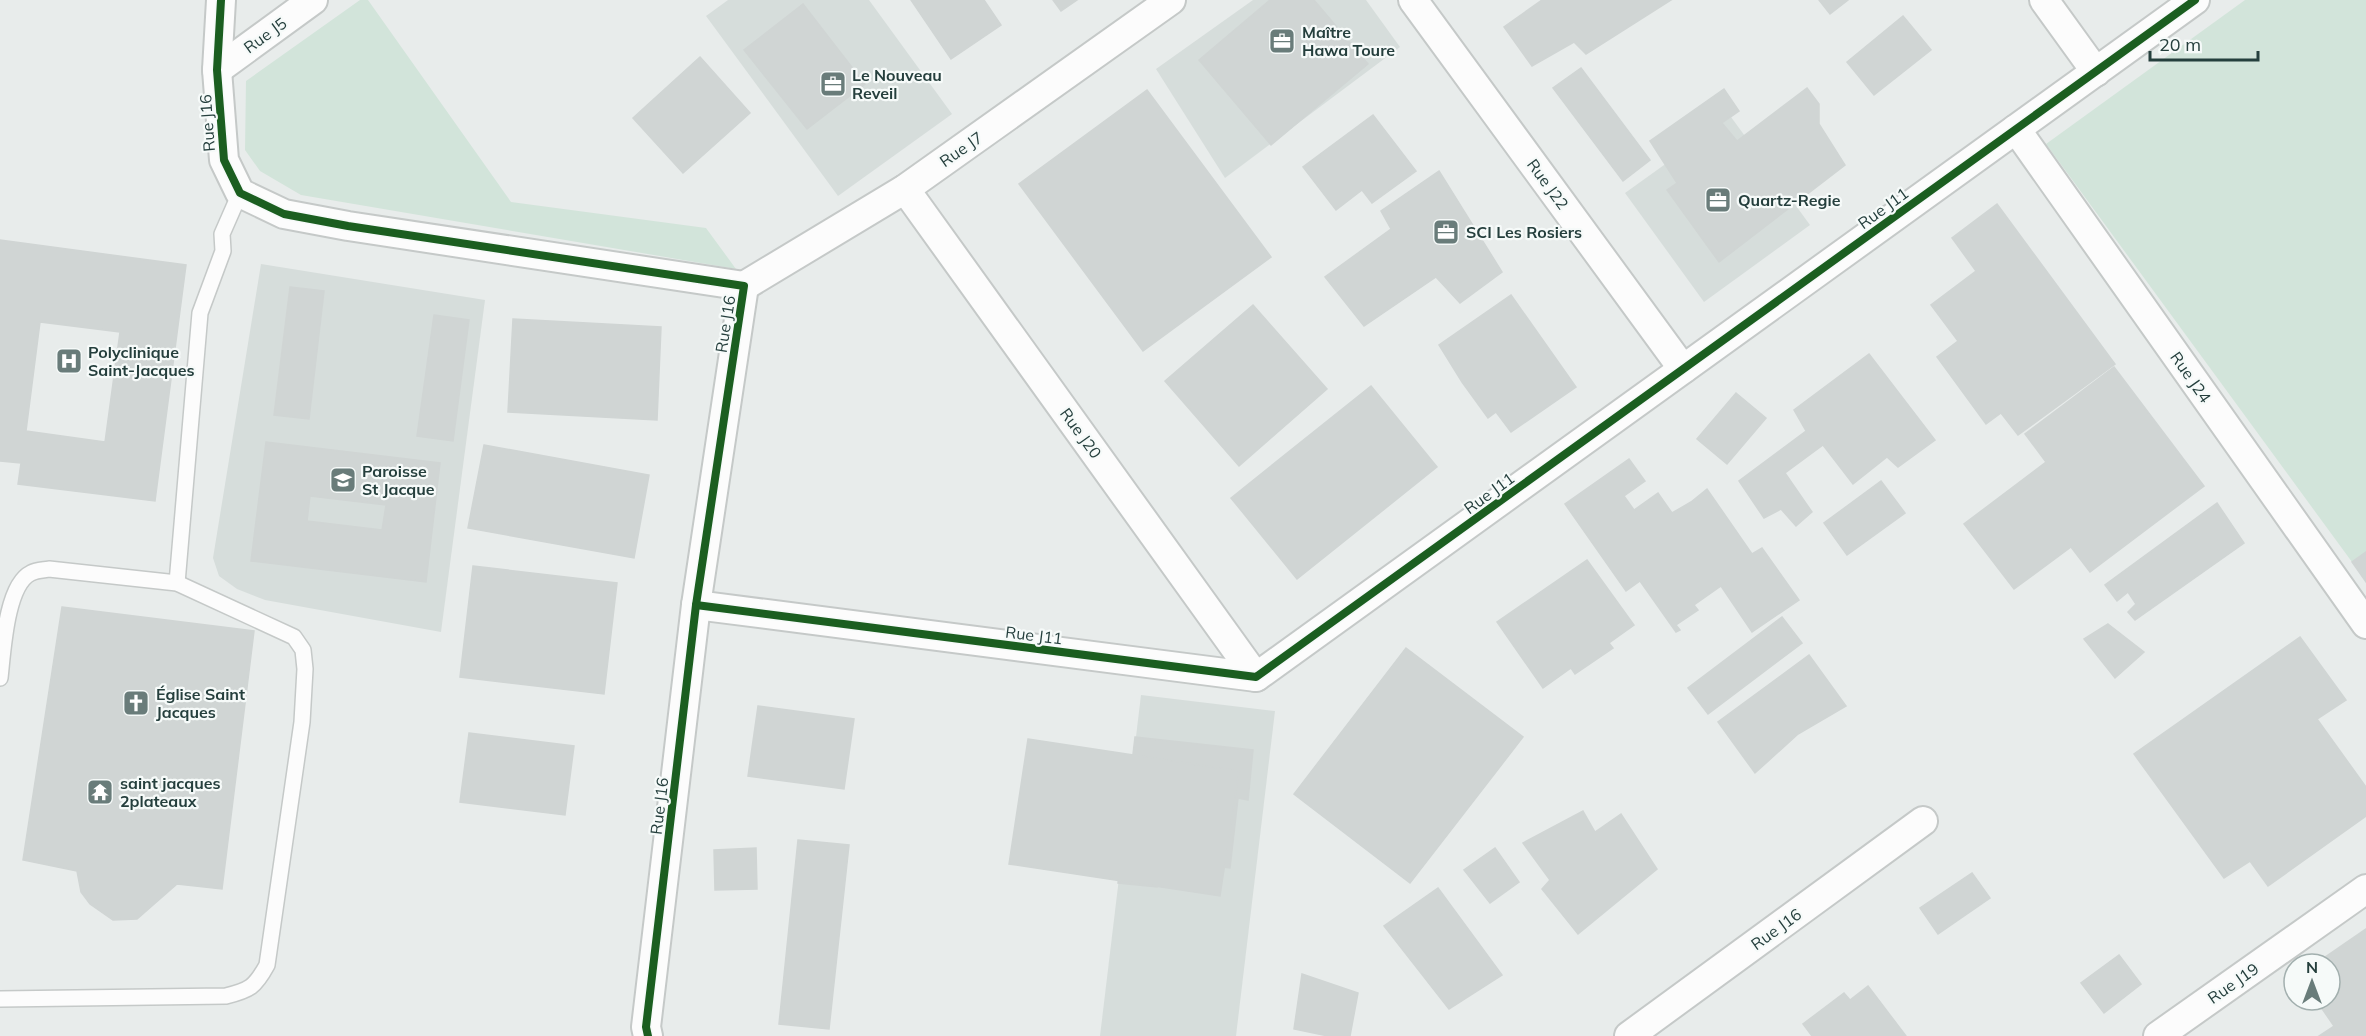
<svg xmlns="http://www.w3.org/2000/svg" width="2366" height="1036" font-family="Mulish,sans-serif">
  <rect width="100%" height="100%" fill="#e8eceb"/>
  <g fill="#d6dddb">
    <polygon points="728,0 869,0 952,114 838,196 706,16"/>
    <polygon points="1253,0 1366,0 1400,47 1225,178 1156,69"/>
    <polygon points="1731,117 1810,225 1704,302 1625,193"/>
    <polygon points="261,264 485,300 441,632 265,600 237,589 219,576 213,558"/>
    <polygon points="1141,695 1275,711 1236,1036 1100,1036"/>
  </g>
  <g fill="#d2e4da">
    <polygon points="360,0 368,0 511,202 706,228 736,269 301,195 260,171 245,150 246,81"/>
    <polygon points="2245,0 2366,0 2366,552 2352,562 2046,144"/>
  </g>
  <g fill="#d0d5d4" stroke="#d0d5d4" stroke-width="1.5" fill-rule="evenodd">
    <polygon points="911,0 984,0 1001,25 951,59"/>
    <polygon points="1053,0 1077,0 1061,11"/>
    <polygon points="1270,0 1314,0 1368,64 1271,145 1199,60"/>
    <polygon points="1542,0 1671,0 1586,54 1574,42 1532,66 1504,27"/>
    <polygon points="1819,0 1848,0 1830,14"/>
    <polygon points="803,4 865,84 807,129 744,50"/>
    <polygon points="1903,16 1931,50 1874,95 1847,62"/>
    <polygon points="700,57 750,113 683,173 633,118"/>
    <polygon points="1581,68 1650,160 1623,181 1553,88"/>
    <polygon points="1807,88 1819,104 1819,124 1845,165 1719,262 1667,190 1677,183 1650,141 1724,89 1739,111 1722,123 1737,141"/>
    <polygon points="1147,90 1271,257 1143,351 1019,184"/>
    <polygon points="1373,115 1416,171 1372,203 1362,190 1336,210 1303,167"/>
    <polygon points="1439,171 1502,272 1460,303 1436,277 1364,326 1325,277 1391,229 1381,211"/>
    <polygon points="1997,204 2115,364 2018,435 2001,413 1986,424 1937,357 1958,341 1931,305 1976,271 1952,238"/>
    <path d="M0,240L186,265L155,501L18,484L21,463L0,461ZM40,322L120,332L105,442L26,431Z"/>
    <polygon points="290,287 324,291 309,419 274,415"/>
    <polygon points="1511,295 1576,387 1511,432 1496,412 1488,418 1462,382 1439,345"/>
    <polygon points="1253,305 1327,389 1239,466 1165,381"/>
    <polygon points="434,315 469,320 453,441 417,436"/>
    <polygon points="513,319 661,327 657,420 508,412"/>
    <polygon points="1869,354 1935,440 1898,467 1887,457 1853,484 1823,445 1785,473 1812,512 1796,526 1781,509 1764,518 1739,481 1806,431 1794,410"/>
    <polygon points="2114,367 2204,486 2090,572 2071,547 2014,589 1964,524 2046,462 2025,434"/>
    <polygon points="1371,386 1437,467 1297,579 1231,498"/>
    <polygon points="1736,393 1766,418 1727,464 1697,439"/>
    <path d="M266,442L440,463L426,582L251,561ZM310,496L386,505L382,530L307,521Z"/>
    <polygon points="484,445 649,475 634,558 468,528"/>
    <polygon points="1629,459 1645,481 1624,496 1634,510 1658,493 1672,513 1691,502 1707,489 1752,554 1762,548 1799,600 1752,632 1721,586 1694,605 1698,610 1676,625 1680,630 1676,632 1640,581 1626,591 1565,504"/>
    <polygon points="1881,481 1905,513 1847,555 1824,523"/>
    <polygon points="2217,503 2244,543 2135,620 2128,612 2136,604 2128,592 2117,601 2105,585"/>
    <polygon points="2366,552 2366,582 2352,562"/>
    <polygon points="1587,560 1634,625 1609,643 1613,648 1575,674 1571,668 1543,688 1497,622"/>
    <polygon points="473,566 617,583 604,694 460,677"/>
    <polygon points="62,607 254,631 222,889 177,884 137,919 113,920 90,904 81,892 77,871 23,860"/>
    <polygon points="1782,617 1802,643 1708,714 1688,688"/>
    <polygon points="2108,624 2144,652 2115,678 2084,639"/>
    <polygon points="2300,637 2346,700 2317,719 2366,787 2366,816 2268,886 2250,861 2224,878 2134,754"/>
    <polygon points="1406,648 1523,737 1410,883 1294,794"/>
    <polygon points="1809,655 1846,706 1798,734 1755,773 1718,722"/>
    <polygon points="758,706 854,719 844,789 748,776"/>
    <polygon points="469,733 574,746 565,815 460,802"/>
    <polygon points="1135,737 1253,750 1248,800 1238,798 1230,868 1189,863 1190,852 1177,850 1183,792 1169,791 1157,887 1118,883"/>
    <polygon points="1028,739 1239,771 1220,896 1009,864"/>
    <polygon points="1583,811 1595,832 1621,814 1657,869 1578,934 1542,889 1550,880 1523,843"/>
    <polygon points="798,840 849,845 829,1029 779,1024"/>
    <polygon points="756,848 757,889 715,890 714,850"/>
    <polygon points="1495,848 1519,882 1490,903 1464,870"/>
    <polygon points="1972,873 1990,898 1938,934 1920,908"/>
    <polygon points="1438,888 1502,975 1449,1009 1384,926"/>
    <polygon points="2366,929 2366,1036 2319,1036 2334,1026 2316,1000 2330,1000 2330,964 2315,964"/>
    <polygon points="2119,955 2141,984 2104,1013 2081,983"/>
    <polygon points="1302,974 1358,993 1350,1036 1328,1036 1294,1029"/>
    <polygon points="1868,986 1906,1036 1812,1036 1803,1024 1844,993 1850,1000"/>
  </g>
  <g fill="none" stroke-linecap="round" stroke-linejoin="round">
    <defs>
      <g id="service">
        <polyline points="177,583 200,313 223,251 222,234 240,193"/>
        <path d="M0,678C3,652 6,585 31,573C36,570 44,570 49,569L177,583L294,637L303,650L305,669L302,722L267,965C255,987 250,990 226,996L0,999"/>
      </g>
      <g id="minor">
        <polyline points="221,0 217,70 224,160 240,193 284,214 348,226 744,286"/>
        <polyline points="1413,0 1683,369"/>
        <polyline points="2044,0 2096,72"/>
        <polyline points="217,70 313,0"/>
        <polyline points="2016,129 2366,624"/>
        <polyline points="905,189 1256,677"/>
        <polyline points="744,286 905,189 1171,0"/>
        <polyline points="696,605 1256,677 2195,0"/>
        <polyline points="648,1036 646,1027 696,605 744,286"/>
        <polyline points="1629,1036 1923,821"/>
        <polyline points="2158,1036 2366,889"/>
      </g>
    </defs>
    <use href="#service" stroke="#c5c9c8" stroke-width="18"/>
    <use href="#minor" stroke="#c5c9c8" stroke-width="32"/>
    <use href="#service" stroke="#fcfcfc" stroke-width="15"/>
    <use href="#minor" stroke="#fcfcfc" stroke-width="28"/>
    <defs>
      <g id="cycleway">
        <polyline points="221,0 217,70 224,160 240,193 284,214 348,226 744,286 696,605 646,1027 648,1036"/>
        <polyline points="696,605 1256,677 2195,0"/>
      </g>
    </defs>
    <use href="#cycleway" stroke="#f6faf9" stroke-width="11"/>
    <use href="#cycleway" stroke="#1b5e20" stroke-width="8"/>
  </g>
  <defs>
    <symbol id="office-square" viewBox="-11 -11 22 22"><rect x="-9" y="-9" width="18" height="18" rx="4" fill="#697c7a" stroke="#f6faf9"/><path d="M-6-3h4V-5.5h4V-3h4V5H-6ZM-1-4.5V-3h2v-1.5ZM-6 0V1H6V0Z" fill="#fff"/></symbol>
    <symbol id="hospital-square" viewBox="-11 -11 22 22"><rect x="-9" y="-9" width="18" height="18" rx="4" fill="#697c7a" stroke="#f6faf9"/><path d="M-5-5h3v3.5h4V-5h3V5h-3V1.5h-4V5h-3Z" fill="#fff"/></symbol>
    <symbol id="school-square" viewBox="-11 -11 22 22"><rect x="-9" y="-9" width="18" height="18" rx="4" fill="#697c7a" stroke="#f6faf9"/><path d="M0-5L7-2L0 1L-7-2ZM-4 1L0 2.5L4 1V4Q0 6-4 4Z" fill="#fff"/></symbol>
    <symbol id="church-square" viewBox="-11 -11 22 22"><rect x="-9" y="-9" width="18" height="18" rx="4" fill="#697c7a" stroke="#f6faf9"/><path d="M-1.2-6h2.4v3.5h3.3v2.4h-3.3V6h-2.4V-.1h-3.3v-2.4h3.3Z" fill="#fff"/></symbol>
    <symbol id="temple-square" viewBox="-11 -11 22 22"><rect x="-9" y="-9" width="18" height="18" rx="4" fill="#697c7a" stroke="#f6faf9"/><path d="M0-6L5-2H3V0L6.5 2.5H4V6H1.5V3h-3V6H-4V2.5H-6.5L-3 0V-2H-5Z" fill="#fff"/></symbol>
  </defs>
  <g fill-rule="evenodd">
    <use href="#office-square" x="1267" y="26" width="30" height="30"/>
    <use href="#office-square" x="818" y="69" width="30" height="30"/>
    <use href="#office-square" x="1703" y="185" width="30" height="30"/>
    <use href="#office-square" x="1431" y="217" width="30" height="30"/>
    <use href="#hospital-square" x="54" y="346" width="30" height="30"/>
    <use href="#school-square" x="328" y="465" width="30" height="30"/>
    <use href="#church-square" x="121" y="688" width="30" height="30"/>
    <use href="#temple-square" x="85" y="777" width="30" height="30"/>
  </g>
  <g text-anchor="middle" stroke-width="4.5" stroke-linejoin="round" paint-order="stroke">
    <g font-size="16" font-weight="bold" fill="#253f3d" stroke="#f6faf9" text-anchor="start">
      <text x="1302" y="38">Maître<tspan x="1302" dy="18">Hawa Toure</tspan></text>
      <text x="852" y="81">Le Nouveau<tspan x="852" dy="18">Reveil</tspan></text>
      <text x="1738" y="206">Quartz-Regie</text>
      <text x="1466" y="238">SCI Les Rosiers</text>
      <text x="88" y="358">Polyclinique<tspan x="88" dy="18">Saint-Jacques</tspan></text>
      <text x="362" y="477">Paroisse<tspan x="362" dy="18">St Jacque</tspan></text>
      <text x="156" y="700">Église Saint<tspan x="156" dy="18">Jacques</tspan></text>
      <text x="120" y="789">saint jacques<tspan x="120" dy="18">2plateaux</tspan></text>
    </g>
    <g font-size="16" fill="#253f3d" stroke="#f6faf9">
      <text transform="translate(265 35) rotate(-36)" y="6">Rue J5</text>
      <text transform="translate(207 123) rotate(-94)" y="6">Rue J16</text>
      <text transform="translate(961 149) rotate(-35)" y="6">Rue J7</text>
      <text transform="translate(1548 184) rotate(54)" y="6">Rue J22</text>
      <text transform="translate(1883 208) rotate(-36)" y="6">Rue J11</text>
      <text transform="translate(725 324) rotate(-81)" y="6">Rue J16</text>
      <text transform="translate(2191 377) rotate(55)" y="6">Rue J24</text>
      <text transform="translate(1081 433) rotate(54)" y="6">Rue J20</text>
      <text transform="translate(1489 493) rotate(-36)" y="6">Rue J11</text>
      <text transform="translate(1034 635) rotate(7)" y="6">Rue J11</text>
      <text transform="translate(659 806) rotate(-83)" y="6">Rue J16</text>
      <text transform="translate(1776 929) rotate(-36)" y="6">Rue J16</text>
      <text transform="translate(2233 983) rotate(-35)" y="6">Rue J19</text>
    </g>
  </g>
  <g transform="translate(2312 982)"><circle r="28" fill="#f6faf9" stroke="#a2afae" stroke-width="1.5"/>
  <path d="M0-4.5L10 22L0 15L-10 22Z" fill="#697c7a"/>
  <text y="-9" font-size="16" font-weight="bold" text-anchor="middle" fill="#253f3d">N</text>
  </g>
  <path d="M2150 51v9h108v-9" fill="none" stroke="#253f3d" stroke-width="3"/>
  <text x="2159" y="51" font-size="18" fill="#253f3d" stroke="#f6faf9" stroke-width="4.5" paint-order="stroke">20 m</text>
</svg>
